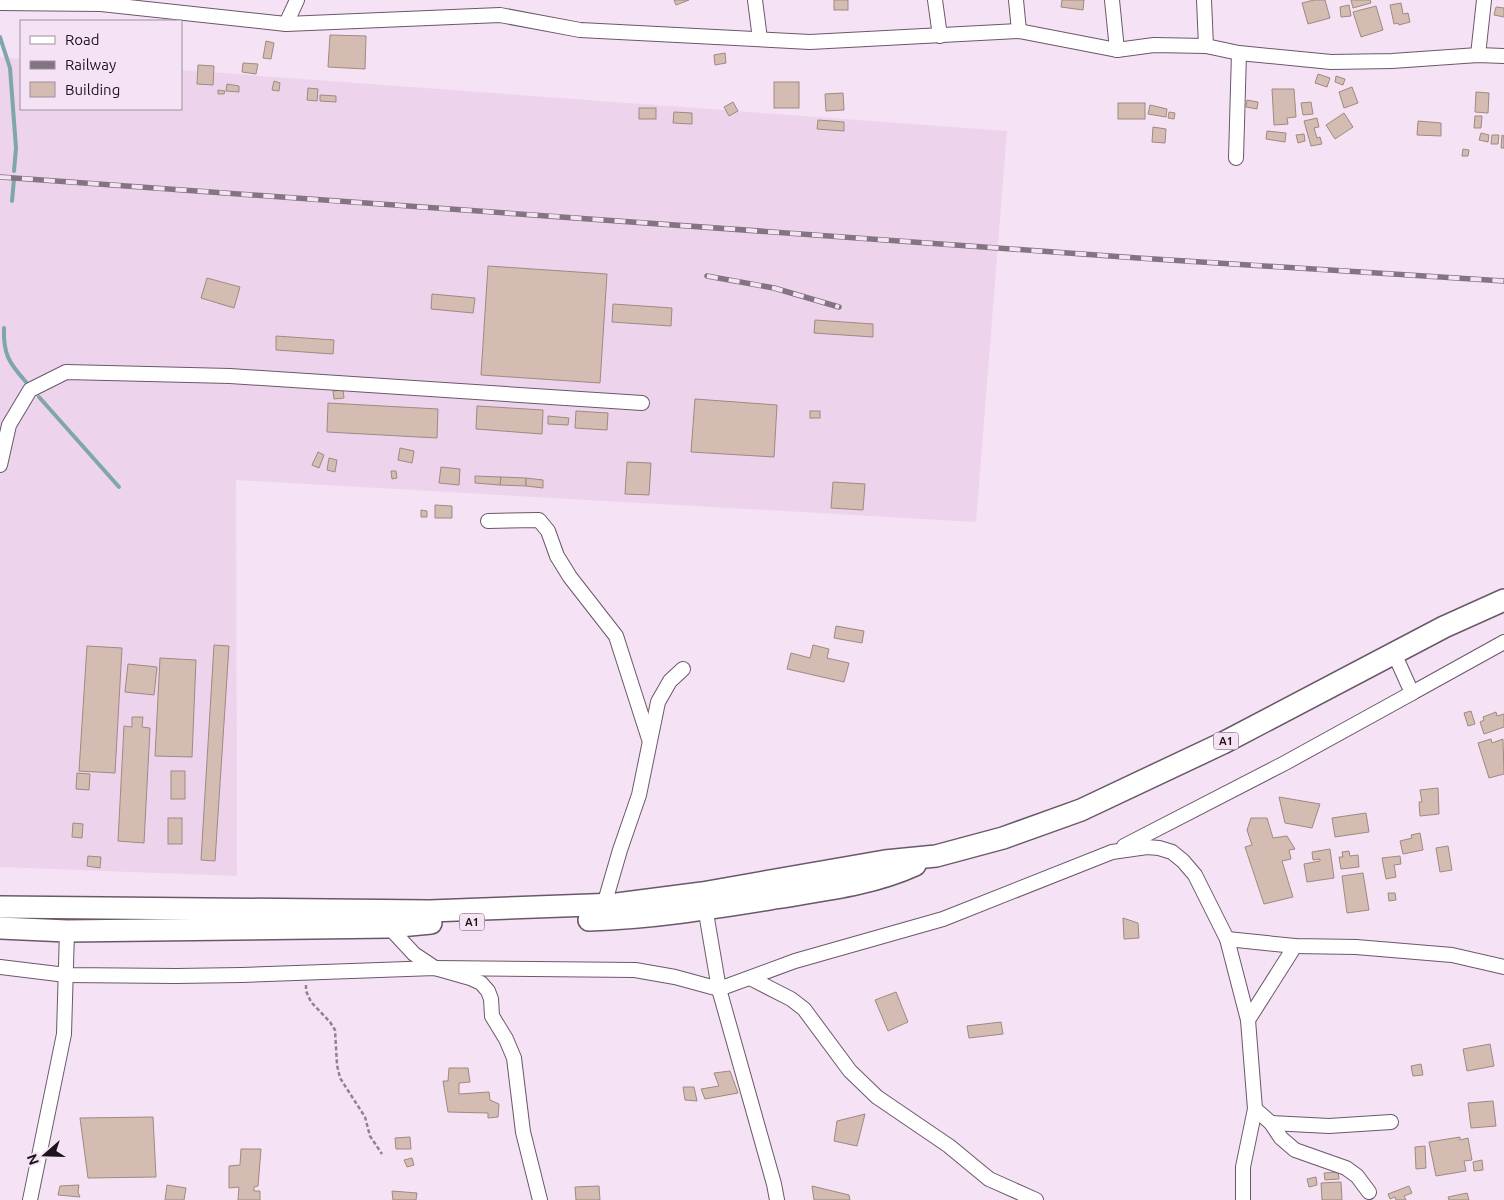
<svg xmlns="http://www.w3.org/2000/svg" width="1504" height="1200" font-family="Ubuntu,sans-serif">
  <rect width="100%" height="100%" fill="#f5e2f4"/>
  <polygon fill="#edd4ec" points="0,57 21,59 21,109 181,109 181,70 1007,131 976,522 236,480 237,876 0,867"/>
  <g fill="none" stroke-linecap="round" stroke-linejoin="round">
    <g stroke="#7fa6ad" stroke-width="4">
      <polyline points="0,37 10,68 16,148 14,171"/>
      <polyline points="12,201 14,179"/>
      <path d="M4,328C3,354 9,363 26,382"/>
      <polyline points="39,397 119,487"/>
    </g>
  </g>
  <g fill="#d4bcb3" stroke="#9f8980">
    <polygon points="674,0 689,0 676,5"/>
    <rect x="834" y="0" width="14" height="10"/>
    <polygon points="1062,0 1084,0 1083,10 1061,7"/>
    <polygon points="1314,0 1325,0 1330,18 1308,24 1302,3"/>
    <polygon points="1351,0 1370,0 1371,3 1353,8"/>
    <polygon points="1401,3 1403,14 1408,13 1410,22 1399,25 1398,23 1394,24 1390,5"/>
    <polygon points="1349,5 1351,16 1341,17 1340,7"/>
    <polygon points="1376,6 1383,30 1361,37 1353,12"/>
    <polygon points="1496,7 1504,8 1504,17 1494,15"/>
    <polygon points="330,35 366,36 365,69 328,67"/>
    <polygon points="266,41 274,43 271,59 263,58"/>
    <polygon points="725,53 726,63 715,65 714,55"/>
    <polygon points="243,63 258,64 256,74 242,72"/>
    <polygon points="198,65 214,66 213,85 197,84"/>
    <polygon points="1318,74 1330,78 1327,87 1315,83"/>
    <polygon points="1336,76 1345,79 1343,85 1335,82"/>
    <polygon points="274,81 280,83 279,91 272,90"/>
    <rect x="774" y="82" width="25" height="26"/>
    <polygon points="227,84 239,86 239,92 226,91"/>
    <polygon points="1352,87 1358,103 1344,108 1339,92"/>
    <polygon points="308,88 318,89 317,101 307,100"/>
    <polygon points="1272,89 1294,89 1296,117 1287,118 1288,124 1274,125"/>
    <polygon points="218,90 225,91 224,94 218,94"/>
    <polygon points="1476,92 1489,93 1488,113 1475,112"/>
    <polygon points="843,93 844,110 826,111 825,94"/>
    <polygon points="320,95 336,96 336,102 320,101"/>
    <polygon points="1247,100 1258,102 1257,109 1246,107"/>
    <polygon points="733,102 738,111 729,116 724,107"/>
    <polygon points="1311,102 1313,114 1303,115 1301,103"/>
    <rect x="1118" y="103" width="27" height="16"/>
    <polygon points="1150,105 1167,109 1166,117 1148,114"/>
    <rect x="639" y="108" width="17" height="11"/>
    <polygon points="674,112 692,113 692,124 673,123"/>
    <polygon points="1169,112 1175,113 1174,119 1168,118"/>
    <polygon points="1344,113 1353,127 1335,139 1326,125"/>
    <polygon points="1475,116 1482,116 1481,128 1474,128"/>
    <polygon points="1317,118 1319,127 1314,128 1317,138 1320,137 1322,144 1311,146 1304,121"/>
    <polygon points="818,120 844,122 844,131 817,129"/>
    <polygon points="1418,121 1441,123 1441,136 1417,135"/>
    <polygon points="1153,127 1166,129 1165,143 1152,142"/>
    <polygon points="1267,131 1286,133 1285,142 1266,139"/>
    <polygon points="1481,133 1489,135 1488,142 1479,140"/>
    <polygon points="1304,134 1305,141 1298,143 1296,135"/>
    <polygon points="1492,135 1499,135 1498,144 1491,144"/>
    <polygon points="1502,135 1504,136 1504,148 1501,148"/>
    <polygon points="1463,149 1469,150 1468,156 1462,156"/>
    <polygon points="488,266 607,274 600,383 481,375"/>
    <polygon points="207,278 240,287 234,308 201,298"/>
    <polygon points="432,294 475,298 473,313 431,309"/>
    <polygon points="613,304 672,308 671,326 612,322"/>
    <polygon points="815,320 873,324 873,337 814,333"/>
    <polygon points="276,336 334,340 333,354 276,350"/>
    <polygon points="343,390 344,398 334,399 333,391"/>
    <polygon points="695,399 777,405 774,457 691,452"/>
    <polygon points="328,403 438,409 437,438 327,432"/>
    <polygon points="477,406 543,410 542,434 476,429"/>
    <polygon points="576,411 608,413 607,430 575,428"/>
    <rect x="810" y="411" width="10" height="7"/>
    <polygon points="548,416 569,418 568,425 548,424"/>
    <polygon points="400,448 414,451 412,463 398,460"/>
    <polygon points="318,452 324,455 319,468 312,465"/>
    <polygon points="329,458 337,460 335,472 327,470"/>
    <polygon points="627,462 651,463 649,495 625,494"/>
    <polygon points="441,467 460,469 459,485 439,483"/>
    <polygon points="391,471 396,471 397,478 392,479"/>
    <polygon points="475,476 501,477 500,485 475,483"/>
    <polygon points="501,477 526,478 526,486 500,485"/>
    <polygon points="526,478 543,480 543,488 526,486"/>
    <polygon points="833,482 865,484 863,510 831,508"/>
    <polygon points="435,505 452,506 452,518 435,518"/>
    <polygon points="421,510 427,511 427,517 421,517"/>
    <polygon points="836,626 864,631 862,643 834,638"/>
    <polygon points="214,645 229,646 215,861 201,860"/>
    <polygon points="813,645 829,649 827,658 849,663 844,682 787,669 791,653 810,658"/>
    <polygon points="87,646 122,648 115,773 79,771"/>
    <polygon points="160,658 196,660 192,757 155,756"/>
    <polygon points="128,664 157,667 154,695 125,692"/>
    <polygon points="1471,711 1475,724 1468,726 1464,713"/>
    <polygon points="1496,712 1497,716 1504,714 1504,727 1484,734 1480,722 1484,720 1483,717"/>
    <polygon points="132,717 143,717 142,727 150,728 144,843 118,841 124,726 132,727"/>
    <polygon points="1491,739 1492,743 1503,739 1504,774 1489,778 1478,743"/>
    <rect x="171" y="771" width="14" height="28"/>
    <polygon points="77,773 90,774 89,790 76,789"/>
    <polygon points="1438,788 1439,814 1420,816 1419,802 1422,802 1420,790"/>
    <polygon points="1279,797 1320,804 1312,828 1285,823"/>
    <polygon points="1366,813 1369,832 1335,837 1332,818"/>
    <rect x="168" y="818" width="14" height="26"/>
    <polygon points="1251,818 1267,818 1273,838 1287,836 1295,849 1289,850 1291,859 1282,861 1293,897 1264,904 1245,847 1252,845 1247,830"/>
    <polygon points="73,823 83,824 82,838 72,837"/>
    <polygon points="1420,833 1423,850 1403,854 1400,841 1412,838 1411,835"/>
    <polygon points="1448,846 1452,870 1440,872 1436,848"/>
    <polygon points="1330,849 1334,878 1307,882 1304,864 1320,861 1320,859 1313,860 1312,852"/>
    <polygon points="1349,851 1350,856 1358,855 1359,867 1341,869 1339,857 1343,857 1342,852"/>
    <polygon points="88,856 101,857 100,868 87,866"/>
    <polygon points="1400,856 1401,864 1394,865 1396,877 1386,879 1382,858"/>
    <polygon points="1363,873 1369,910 1347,913 1342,876"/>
    <polygon points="1388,893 1395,893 1396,900 1389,901"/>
    <polygon points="1123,918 1138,923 1139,938 1124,939"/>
    <polygon points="896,992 908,1022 888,1031 875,1000"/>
    <polygon points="1001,1022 1003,1034 969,1038 967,1026"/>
    <polygon points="1490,1044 1494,1066 1467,1071 1463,1049"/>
    <polygon points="1421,1064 1423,1075 1413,1076 1411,1066"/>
    <polygon points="449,1068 468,1068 470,1082 459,1083 459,1094 489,1092 490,1100 499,1104 498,1117 488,1118 488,1113 448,1112 443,1081 448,1081"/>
    <polygon points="730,1071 738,1093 705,1099 701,1089 719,1086 714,1073"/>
    <polygon points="683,1087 694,1087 697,1101 685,1100"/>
    <polygon points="1493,1101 1496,1126 1471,1128 1468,1103"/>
    <polygon points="865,1114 857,1146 834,1141 837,1121"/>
    <polygon points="153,1117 156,1177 88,1178 80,1118"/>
    <polygon points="410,1137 411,1149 396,1149 395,1138"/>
    <polygon points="1460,1137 1460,1140 1468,1138 1472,1160 1464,1161 1466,1171 1436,1176 1429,1142"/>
    <polygon points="1425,1146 1426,1168 1416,1169 1415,1147"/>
    <polygon points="241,1149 261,1149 258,1186 254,1187 254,1191 260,1191 260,1200 238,1200 239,1187 229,1188 229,1166 240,1165"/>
    <polygon points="412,1158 414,1165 407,1167 404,1160"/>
    <polygon points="1482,1160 1483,1170 1474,1171 1473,1162"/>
    <polygon points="1338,1172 1339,1179 1325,1180 1324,1173"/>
    <polygon points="1316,1177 1317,1185 1309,1187 1307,1179"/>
    <polygon points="1341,1182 1342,1200 1322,1200 1321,1183"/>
    <polygon points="79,1185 78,1192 80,1197 58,1195 60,1186"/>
    <polygon points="167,1185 186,1188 184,1200 165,1200"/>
    <polygon points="599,1186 600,1200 576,1200 575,1187"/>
    <polygon points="812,1186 849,1195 850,1200 814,1200"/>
    <polygon points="1409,1186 1412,1193 1404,1196 1406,1200 1396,1200 1395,1197 1390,1199 1388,1194"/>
    <polygon points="392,1191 417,1193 416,1200 393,1200"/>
    <polygon points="1467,1193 1469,1200 1449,1200 1448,1197"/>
  </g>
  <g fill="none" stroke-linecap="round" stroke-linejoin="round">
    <defs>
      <g id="minor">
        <polyline points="755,0 760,39"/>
        <polyline points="935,0 940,36"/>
        <polyline points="1016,0 1019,31"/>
        <polyline points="1112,0 1117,50"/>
        <polyline points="1204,0 1206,46"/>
        <polyline points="0,3 101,4 286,24 500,15 580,30 810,42 1019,31 1117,50 1154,45 1206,46 1239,53 1331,62 1392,61 1478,55 1504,56"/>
        <polyline points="286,24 297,0"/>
        <polyline points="1478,55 1484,0"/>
        <polyline points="1236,158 1239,53"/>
        <polyline points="0,465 9,425 30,390 66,372 230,376 642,403"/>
        <polyline points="488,521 539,520 548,531 557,556 570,577 616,636 649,739"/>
        <polyline points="1412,693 1504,642"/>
        <polyline points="1124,846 1285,763 1412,693 1394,653"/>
        <polyline points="704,901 719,989 774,1184 777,1200"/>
        <polyline points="604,905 620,850 639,795 658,702 670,681 683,669"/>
        <polyline points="389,927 414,954 435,968 470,978 481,983 488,991 491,999 492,1016 506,1039 514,1058 523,1132 540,1200"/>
        <polyline points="1227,939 1295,946 1356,947 1452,955 1504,967"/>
        <polyline points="0,967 66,975 176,976 242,975 435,968 635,970 675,977 719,989 795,961 943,919 1112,852 1147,847 1159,848 1172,852 1183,861 1195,875 1227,939 1248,1020 1255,1109 1243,1167 1243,1200"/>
        <polyline points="750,978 791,999 804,1009 850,1071 877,1097 949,1146 989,1179 1036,1200"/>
        <polyline points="1248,1020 1295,946"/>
        <polyline points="1255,1109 1271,1123 1281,1138 1295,1150 1346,1168 1357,1176 1369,1192"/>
        <polyline points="1271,1123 1329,1126 1391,1122"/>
        <polyline points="30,1200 64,1034 67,931"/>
      </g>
      <g id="highway">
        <polyline points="0,907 430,911 617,904 702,893 885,861 936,856 1003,838 1081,810 1223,743 1444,627 1504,600"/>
        <path d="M589,920C652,918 713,908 775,898C823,890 871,885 915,865"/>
        <polyline points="0,928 67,931 389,927 431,923"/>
      </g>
    </defs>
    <use href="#minor" stroke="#695968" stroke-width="16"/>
    <use href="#highway" stroke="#695968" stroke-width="24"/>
    <polyline stroke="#8f828e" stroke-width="2.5" stroke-dasharray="4 2.5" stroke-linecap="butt" points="306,985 306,991 311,1002 330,1022 335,1030 337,1065 340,1078 365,1117 370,1136 382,1154"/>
    <use href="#minor" stroke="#fff" stroke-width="14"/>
    <use href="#highway" stroke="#fff" stroke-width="21"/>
    <defs>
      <g id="rail">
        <polyline points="0,177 1138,258 1504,281"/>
        <polyline points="707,276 774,288 839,307"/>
      </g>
    </defs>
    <use href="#rail" stroke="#827581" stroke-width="5.5"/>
    <use href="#rail" stroke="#f5e2f4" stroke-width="4" stroke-dasharray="11" stroke-linecap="butt"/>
  </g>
  <g text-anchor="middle" stroke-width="5" stroke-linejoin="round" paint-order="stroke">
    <g fill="#f5e2f4" stroke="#5c525b" stroke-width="1">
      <rect x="1213.5" y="732.5" width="25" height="17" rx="4"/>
      <rect x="459.5" y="913.5" width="25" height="17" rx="4"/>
    </g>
    <g font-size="11" font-weight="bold" fill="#1b141a">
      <text x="1226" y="745">A1</text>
      <text x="472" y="926">A1</text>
    </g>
  </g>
  <rect x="20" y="20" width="162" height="90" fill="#f5e2f4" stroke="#9e909d"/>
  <rect x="30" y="36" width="25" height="8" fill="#ffffff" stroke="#9e909d"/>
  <text x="65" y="45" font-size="15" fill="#1b141a">Road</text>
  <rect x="30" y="61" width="25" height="8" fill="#827581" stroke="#9e909d"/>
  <text x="65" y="70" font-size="15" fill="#1b141a">Railway</text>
  <rect x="30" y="82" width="25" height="15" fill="#d4bcb3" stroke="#9e909d"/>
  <text x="65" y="95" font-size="15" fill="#1b141a">Building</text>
  <g transform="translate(45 1155) rotate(250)" stroke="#f5e2f4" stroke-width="4" paint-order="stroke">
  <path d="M0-4L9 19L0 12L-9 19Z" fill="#1b141a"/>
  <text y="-8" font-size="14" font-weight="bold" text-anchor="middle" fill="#1b141a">N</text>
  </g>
</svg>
